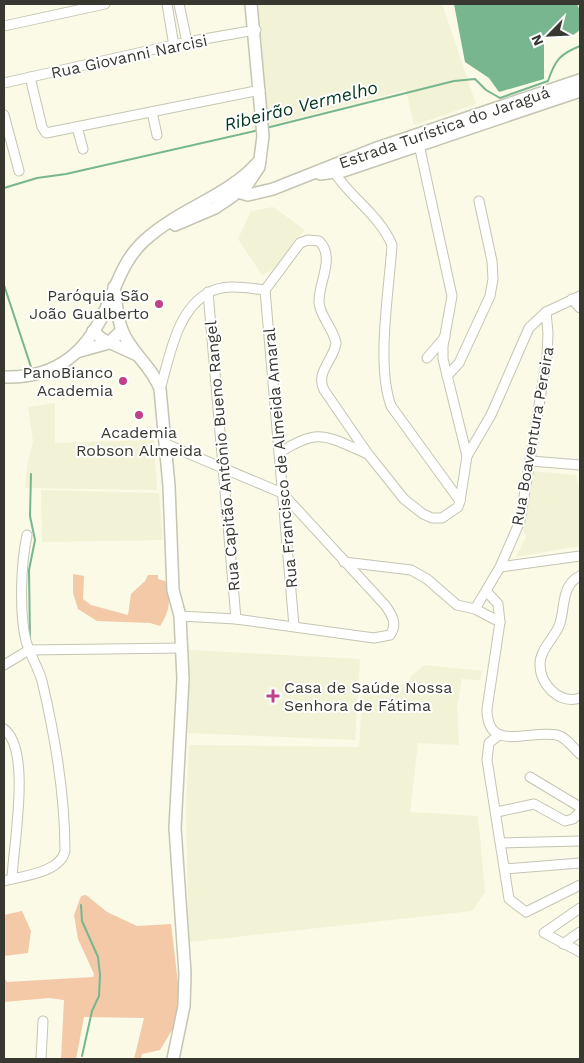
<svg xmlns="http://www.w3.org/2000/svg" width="584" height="1063" font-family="'Work Sans',sans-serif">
  <rect width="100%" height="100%" fill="#fafae6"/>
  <g fill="#f1f2d6">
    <polygon points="258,4 442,4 476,104 414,125 406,90 269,125"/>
    <polygon points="273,207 305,230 295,241 277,268 262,275 238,239 251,211"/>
    <polygon points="55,403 55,443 154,440 157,490 25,488 27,467 33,441 28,407"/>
    <polygon points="533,471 576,475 580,493 580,546 516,557 526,537 522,527"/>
    <polygon points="41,490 159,493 163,540 42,542"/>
    <polygon points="188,650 360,659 355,740 188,733"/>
    <polygon points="425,665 482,671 480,680 462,679 457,708 459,745 418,743 410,812 478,816 485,892 472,911 189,942 186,809 189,745 359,747 363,683 408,685 411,676"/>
  </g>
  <g fill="#f3c9a7">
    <path d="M73,574L84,576L83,599L91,605L128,615L131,594L145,581L148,575H158V579L168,582C170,600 170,612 160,626L150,623L97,621L78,609L73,593Z"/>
    <polygon points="86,895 107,912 137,926 171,924 179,991 175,1025 160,1050 142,1054 141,1059 134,1059 144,1018 84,1017 76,1059 61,1059 64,1000 49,998 4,1002 4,977 7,982 93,977 94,974 78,939 74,915 81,896"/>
    <polygon points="22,911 31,931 28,953 4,956 4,915"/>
  </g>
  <polygon fill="#77b68f" points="454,4 577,4 580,11 580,30 572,36 559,36 553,27 544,36 544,79 499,92 489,78 465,62"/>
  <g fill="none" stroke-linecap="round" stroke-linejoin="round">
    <g stroke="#77b68f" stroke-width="2">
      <path d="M266,128L454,81L475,79L486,90L500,98L548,81C555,60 560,54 580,46"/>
      <polyline points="4,188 37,178 66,174 259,130"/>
      <polyline points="4,285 31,367"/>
      <polyline points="30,640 29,570 35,540 30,516 31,474"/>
      <polyline points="81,905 82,921 98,957 100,975 99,996 92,1011 82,1056"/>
    </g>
    <defs>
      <g id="minor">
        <polyline points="167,4 174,46"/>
        <polyline points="179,4 187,42"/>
        <polyline points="4,26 105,4"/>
        <polyline points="30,77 42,127 46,133 260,90"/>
        <polyline points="4,83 187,42 256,30"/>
        <polyline points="152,112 157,135"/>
        <polyline points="4,115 19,171"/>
        <polyline points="77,127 83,149"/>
        <path d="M332,169C349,197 379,214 392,245C389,291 376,365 391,406L460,501"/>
        <polyline points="265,290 294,626"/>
        <polyline points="208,292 236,619"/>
        <polyline points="572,299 580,308"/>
        <polyline points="427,358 445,337"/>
        <polyline points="447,376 459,363 490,296 493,279 492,261 479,201"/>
        <path d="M160,389C170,357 176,311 208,293C224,283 247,288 265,290L300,243L308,240L319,241C336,257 318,283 319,303C321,318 333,328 336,343C334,360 315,372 324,390L368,454L404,499L423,514L432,518H442L458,507L460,501L467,456L443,359V346L452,296L418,140"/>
        <path d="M166,444L282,493L385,605C392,615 398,624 390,635L374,638L236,619L180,616"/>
        <path d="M279,453C320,426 327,437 368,454"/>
        <polyline points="467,456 491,415 529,328 546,312 580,296"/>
        <polyline points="531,461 580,465"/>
        <path d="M344,562L411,570L427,579L457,605L475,609L500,622L487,709C487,754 529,729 557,735C566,737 573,748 580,754"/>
        <polyline points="500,567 580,556"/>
        <path d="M580,576C575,578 572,581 569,586C562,597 564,614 559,626C554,638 540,650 540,664C540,684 559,705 580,698"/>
        <polyline points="487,592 498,604 500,622"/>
        <polyline points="475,609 500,567 520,521 547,357 548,333 546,312"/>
        <polyline points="4,665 29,650 182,648"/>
        <path d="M4,729C32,750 13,846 12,879"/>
        <polyline points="499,735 489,743 487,760 509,899 526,912 580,885"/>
        <polyline points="530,777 580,807"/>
        <polyline points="497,812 534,804 565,821 573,819 580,812"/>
        <polyline points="501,843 580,841"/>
        <polyline points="505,869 580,863"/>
        <path d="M4,881C22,876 60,873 65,851C65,794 55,736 42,681C38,667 30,655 26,641C19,613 21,563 27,535"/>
        <polyline points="580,908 544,933 580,952"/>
        <polyline points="563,944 580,932"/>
        <polyline points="41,1059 43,1021"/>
      </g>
      <g id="major">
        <polyline points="320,174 343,171 580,91"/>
        <polyline points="236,182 238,192 248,195 273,189 374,149 580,80"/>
        <polyline points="175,225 215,208 230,198 247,185 259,167 263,136 251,4"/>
        <path d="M114,287C116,301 117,317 122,330C130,352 152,366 160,389L169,486L173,590L180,616L183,679L175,828L185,973L184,1006L173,1059"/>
        <polyline points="93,331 102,339 137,355"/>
        <polyline points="80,351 109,343 122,330"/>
        <path d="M4,377C58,379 90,350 109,301C119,278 126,257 145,240C180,208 230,196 260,160"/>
      </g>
    </defs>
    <use href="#minor" stroke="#c4c5b2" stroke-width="11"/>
    <use href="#major" stroke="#c4c5b2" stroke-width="14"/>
    <use href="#minor" stroke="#fff" stroke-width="9"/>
    <use href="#major" stroke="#fff" stroke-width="11"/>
  </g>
  <g fill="#c04089" stroke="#fff" stroke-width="2">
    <circle cx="159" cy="304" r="5"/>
    <circle cx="123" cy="381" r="5"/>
    <circle cx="139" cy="415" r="5"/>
    <path d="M270.5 688.5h5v5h5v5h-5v5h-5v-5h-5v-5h5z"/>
  </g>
  <g text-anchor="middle" stroke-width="4" stroke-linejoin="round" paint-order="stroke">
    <g font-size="16" fill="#383831" stroke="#fff">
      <text transform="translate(129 56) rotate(-12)" y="6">Rua Giovanni Narcisi</text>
      <text transform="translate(444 127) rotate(-19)" y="6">Estrada Turística do Jaraguá</text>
      <text transform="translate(532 436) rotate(-80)" y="6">Rua Boaventura Pereira</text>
      <text transform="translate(222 456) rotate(-95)" y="6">Rua Capitão Antônio Bueno Rangel</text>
      <text transform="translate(280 458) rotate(-95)" y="6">Rua Francisco de Almeida Amaral</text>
    </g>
    <g font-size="16" fill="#383831" stroke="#fff" text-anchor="end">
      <text x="149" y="301">Paróquia São<tspan x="149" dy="18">João Gualberto</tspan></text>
      <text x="113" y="378">PanoBianco<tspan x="113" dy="18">Academia</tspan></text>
      <text x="139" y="438" text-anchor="middle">Academia<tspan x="139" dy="18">Robson Almeida</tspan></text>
      <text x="284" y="693" text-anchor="start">Casa de Saúde Nossa<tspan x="284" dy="18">Senhora de Fátima</tspan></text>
    </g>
    <g font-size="18" font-style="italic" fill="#02371e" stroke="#fff">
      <text transform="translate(301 106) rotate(-14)" y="6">Ribeirão Vermelho</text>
    </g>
  </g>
  <rect width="584" height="1063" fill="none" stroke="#383831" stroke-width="10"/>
  <g transform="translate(549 35) rotate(246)" stroke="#ffffff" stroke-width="4" paint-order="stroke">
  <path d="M0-4L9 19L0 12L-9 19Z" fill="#383831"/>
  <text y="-8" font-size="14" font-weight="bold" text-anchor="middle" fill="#383831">N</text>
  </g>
</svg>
